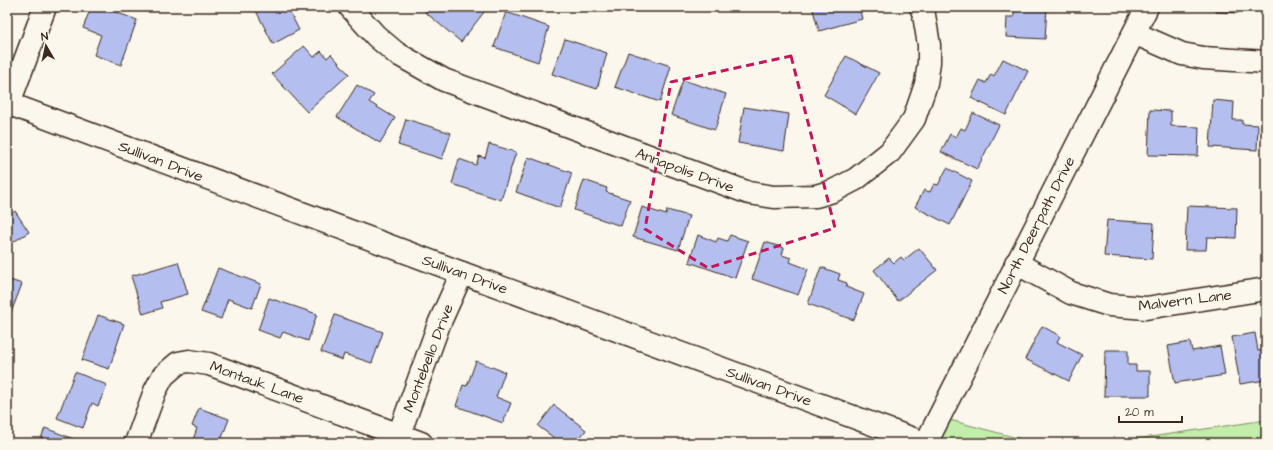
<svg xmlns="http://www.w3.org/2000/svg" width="1273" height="450" font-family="'Architects Daughter',sans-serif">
  <rect width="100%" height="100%" fill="#fbf7ec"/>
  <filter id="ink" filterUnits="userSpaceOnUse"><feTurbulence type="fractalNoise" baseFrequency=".025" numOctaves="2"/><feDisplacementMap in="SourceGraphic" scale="8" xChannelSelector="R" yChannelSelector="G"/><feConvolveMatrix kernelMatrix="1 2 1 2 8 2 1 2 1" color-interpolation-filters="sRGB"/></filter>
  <g filter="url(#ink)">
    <g fill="#c2edaa" stroke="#7e8c64">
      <polygon points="950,420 1036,443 938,443"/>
      <polygon points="1266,420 1266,443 1109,443"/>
    </g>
    <g fill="#b4beef" stroke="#3b2a1e">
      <polygon points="91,7 102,7 137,20 121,65 94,55 101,35 83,28"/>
      <polygon points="254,7 287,7 299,30 273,44"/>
      <polygon points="429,7 478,7 484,12 461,42 425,12"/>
      <polygon points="812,7 859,7 862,19 819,31"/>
      <polygon points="1018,7 1047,7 1045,39 1006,37 1007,17 1014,17 1014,8"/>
      <polygon points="1216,7 1266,7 1266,9 1238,7 1238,13 1216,12"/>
      <polygon points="506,12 549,27 538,62 494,47"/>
      <polygon points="565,39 607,53 597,89 552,74"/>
      <polygon points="304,46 314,57 321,51 327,58 331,54 349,74 307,112 272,74"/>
      <polygon points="628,52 671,66 660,102 615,87"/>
      <polygon points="846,56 879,73 856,114 824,95"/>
      <polygon points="1003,59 1028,71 1006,115 971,98 980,80 986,83 991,74 994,76"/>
      <polygon points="683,80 726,94 715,130 671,115"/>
      <polygon points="357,85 374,95 369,102 395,118 380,143 337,117"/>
      <polygon points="1213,100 1234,102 1233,120 1242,120 1242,124 1258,125 1257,150 1210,147"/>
      <polygon points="744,107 789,114 784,151 738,143"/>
      <polygon points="1150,110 1171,111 1171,126 1199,127 1198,156 1148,155"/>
      <polygon points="973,113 999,125 977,169 941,152 950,134 956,137 961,128 965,130"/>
      <polygon points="406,119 451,133 442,159 398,145"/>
      <polygon points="489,144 516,152 501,200 452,184 459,159 476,165 479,156 485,158"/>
      <polygon points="528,157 572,173 560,208 516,192"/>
      <polygon points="947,168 972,181 950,225 915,207 924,190 930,192 934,184 938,185"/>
      <polygon points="584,180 607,188 606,192 630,200 621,226 574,210"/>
      <polygon points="1187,206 1237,208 1236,238 1207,237 1206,250 1185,250"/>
      <polygon points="642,207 666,215 667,210 689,216 678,250 633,237"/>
      <polygon points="15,211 29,232 7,246 7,213 9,216"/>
      <polygon points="1107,220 1154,223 1152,259 1104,256"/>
      <polygon points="698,235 716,242 718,238 727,241 730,235 748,241 735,278 689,262"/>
      <polygon points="765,242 784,248 782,255 791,258 790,262 808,269 798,295 752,279"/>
      <polygon points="919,248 937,270 898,301 874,270 889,258 894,263 901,257 904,260"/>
      <polygon points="178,262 188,294 160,302 162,308 143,314 131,276"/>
      <polygon points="821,267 840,274 838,280 847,283 846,287 864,294 854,320 808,304"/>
      <polygon points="218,268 261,284 252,308 228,299 221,319 201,312"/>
      <polygon points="7,279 22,284 7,323"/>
      <polygon points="269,298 317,314 308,341 283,332 280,338 258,330"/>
      <polygon points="98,315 124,324 109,369 82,360"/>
      <polygon points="335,315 383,332 372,363 344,354 342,360 321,352"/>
      <polygon points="1042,326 1060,336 1057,342 1082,355 1069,381 1025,359"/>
      <polygon points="1255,333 1258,351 1264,350 1264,354 1266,354 1266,380 1240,384 1232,337"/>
      <polygon points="1190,342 1192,351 1220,346 1225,375 1175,383 1168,346"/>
      <polygon points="1105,350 1128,350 1128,365 1136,365 1136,371 1150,371 1150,396 1104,396"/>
      <polygon points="476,361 505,372 496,397 511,403 503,423 456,406 463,385 467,386"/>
      <polygon points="75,372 107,385 98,406 92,403 83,428 57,418"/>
      <polygon points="554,405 586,430 576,443 561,443 538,426"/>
      <polygon points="199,408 229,419 220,443 192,443 197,428 192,426"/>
      <polygon points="45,428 84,443 39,443"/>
    </g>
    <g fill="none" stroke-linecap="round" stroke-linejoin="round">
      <defs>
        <g id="minor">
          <polyline points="350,7 376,36 396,53 444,80 749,193 774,197 816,196 833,191 856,179 890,152 914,119 926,84 929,62 929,45 924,15 921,7"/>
          <polyline points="1134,33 1182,54 1203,58 1266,62"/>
          <polyline points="7,103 462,273 924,443"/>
          <polyline points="9,103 45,7"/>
          <polyline points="1016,263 1071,293 1109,305 1146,308 1266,289"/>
          <polyline points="136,443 155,391 163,376 178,363 189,361 209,364 421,443"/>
          <polyline points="396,443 439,324 462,273"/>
          <polyline points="926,443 1147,7"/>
        </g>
      </defs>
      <use href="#minor" stroke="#3b2a1e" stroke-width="25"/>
      <use href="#minor" stroke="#fbf7ec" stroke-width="22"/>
    </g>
  </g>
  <path fill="none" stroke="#c2185b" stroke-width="3" stroke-dasharray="8 5" stroke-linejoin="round" d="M791,56L835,228L708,268L645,229L671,82Z"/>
  <g text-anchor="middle" stroke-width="4" stroke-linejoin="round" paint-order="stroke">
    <g font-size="15" fill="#3b2a1e" stroke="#fbf7ec">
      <text transform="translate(161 161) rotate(21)" y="5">Sullivan Drive</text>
      <text transform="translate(685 170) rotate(20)" y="5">Annapolis Drive</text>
      <text transform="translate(1036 225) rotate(-63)" y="5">North Deerpath Drive</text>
      <text transform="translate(465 274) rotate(20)" y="5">Sullivan Drive</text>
      <text transform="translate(1185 300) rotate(-7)" y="5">Malvern Lane</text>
      <text transform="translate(428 358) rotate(-69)" y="5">Montebello Drive</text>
      <text transform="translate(257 382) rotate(20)" y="5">Montauk Lane</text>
      <text transform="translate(769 386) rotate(20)" y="5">Sullivan Drive</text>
    </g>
  </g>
  <rect width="1273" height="450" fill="none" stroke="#fbf7ec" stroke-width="24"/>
  <rect x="12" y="12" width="1249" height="426" fill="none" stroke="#3b2a1e" stroke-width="1.5" filter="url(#ink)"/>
  <g transform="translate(46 46) rotate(351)" stroke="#fbf7ec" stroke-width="3" paint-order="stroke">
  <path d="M0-3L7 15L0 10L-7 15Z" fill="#3b2a1e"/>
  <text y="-6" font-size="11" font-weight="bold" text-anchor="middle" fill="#3b2a1e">N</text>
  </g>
  <path d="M1119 416v6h63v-6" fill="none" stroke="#3b2a1e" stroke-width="2"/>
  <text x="1125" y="416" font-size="12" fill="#3b2a1e" stroke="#fbf7ec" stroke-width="3" paint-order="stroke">20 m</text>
</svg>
